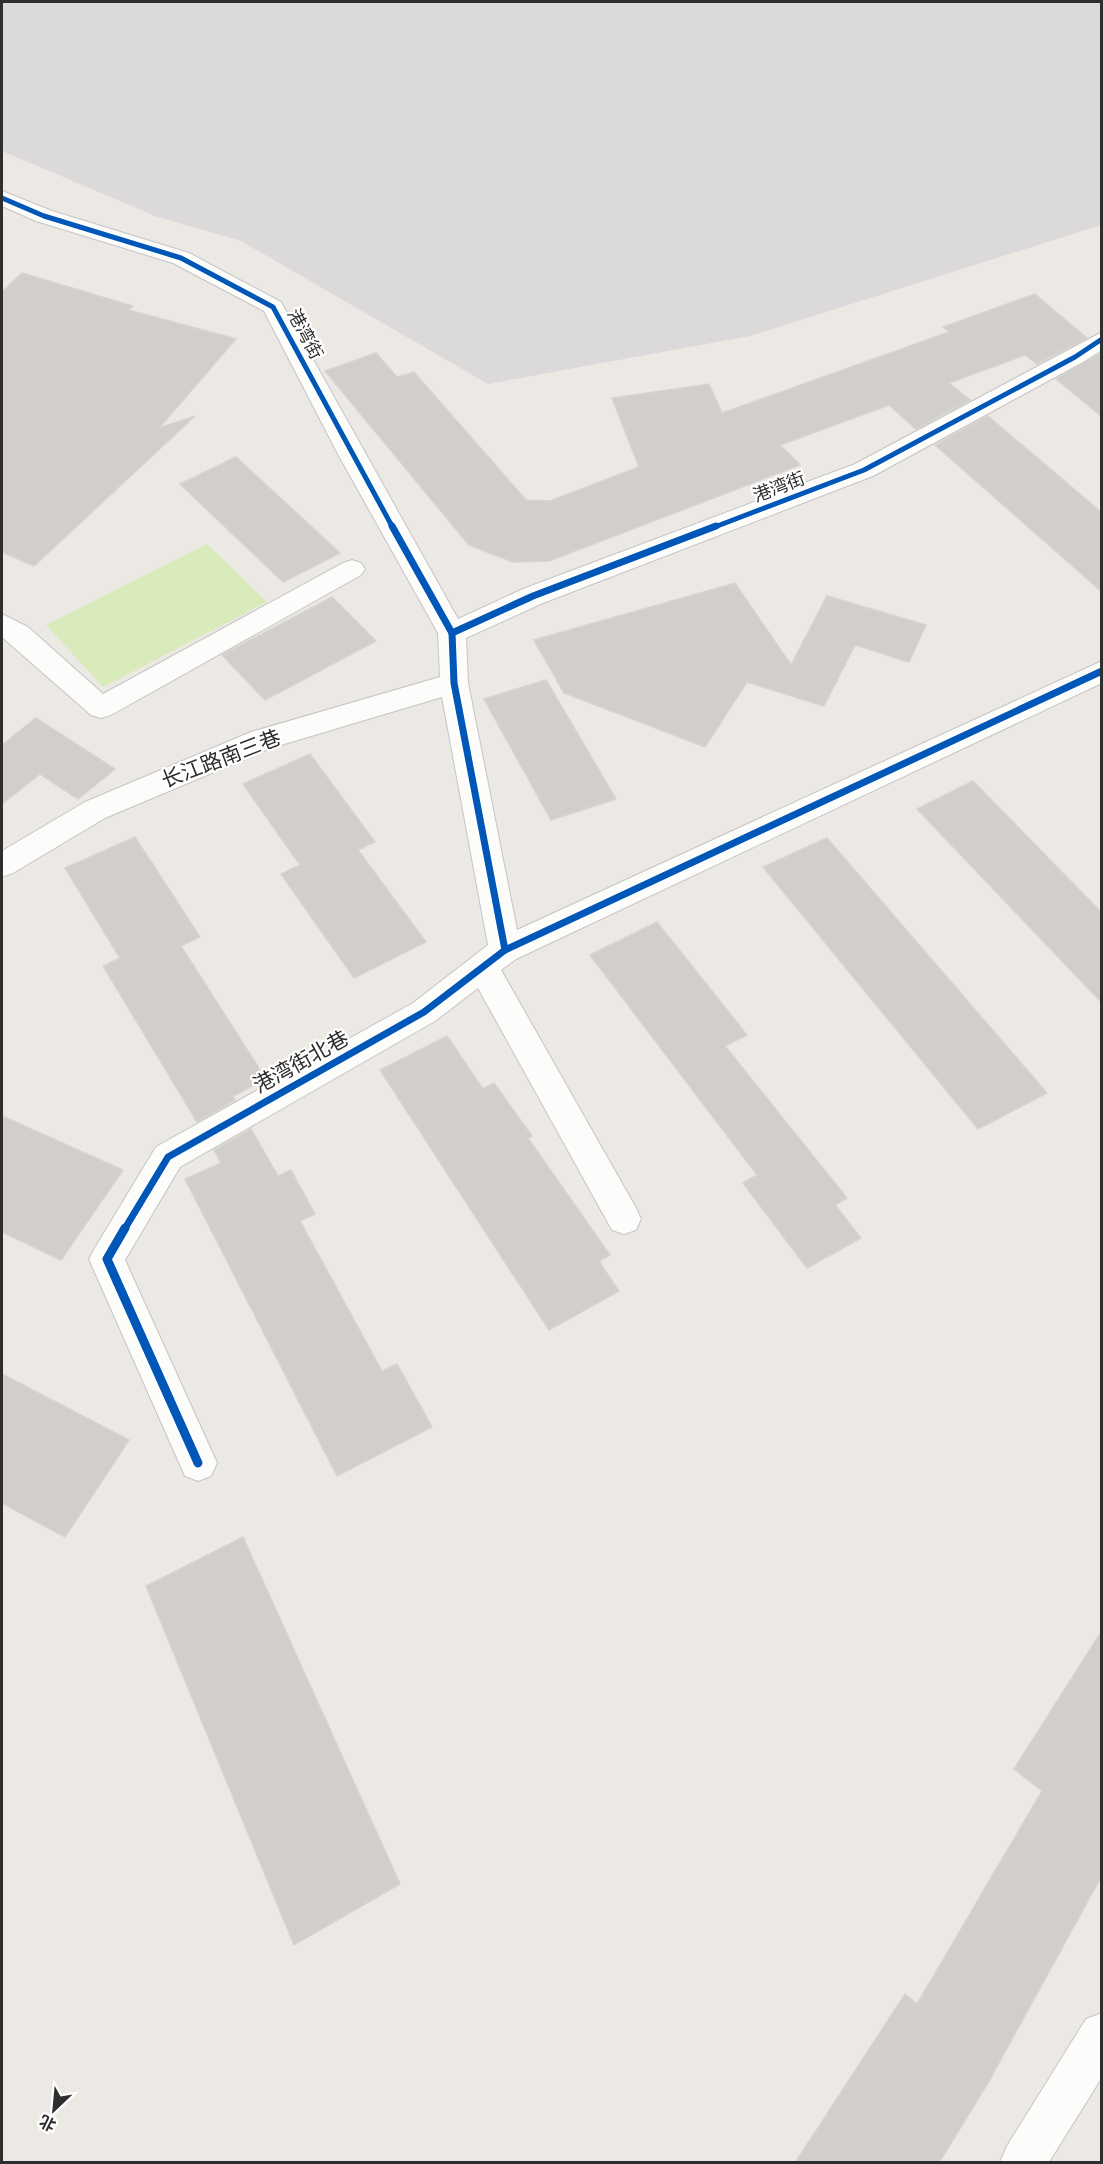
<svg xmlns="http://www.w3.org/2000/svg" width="1103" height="2164" font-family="'Fira Sans Condensed','Noto Sans SC',sans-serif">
  <rect width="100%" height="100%" fill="#ece8e4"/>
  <polygon fill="#dcd9db" points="2,2 1101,2 1101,225 750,336 488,384 241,241 155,216 2,151"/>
  <polygon fill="#d9eabb" points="207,544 267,602 103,687 46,625"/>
  <g fill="#d1cecb" stroke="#d7d4d0" stroke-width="1.5">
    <polygon points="22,273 133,306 129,310 236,339 159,428 195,416 34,566 2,552 2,292"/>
    <polygon points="1035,294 1087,338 1037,364 1025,355 949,383 970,400 916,429 889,405 780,445 800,465 549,561 513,562 469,545 325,371 376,353 397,377 414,372 526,500 550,501 639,467 612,398 709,384 722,413 949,332 943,327"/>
    <polygon points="1101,353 1101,416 1056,379"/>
    <polygon points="988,416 1101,512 1101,591 935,445"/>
    <polygon points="236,457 340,553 283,582 180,484"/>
    <polygon points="735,583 791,665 827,596 926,625 909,662 855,645 824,706 747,682 705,747 564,693 534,640"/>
    <polygon points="332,597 376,641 265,700 222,655"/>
    <polygon points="546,680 616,799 551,820 484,699"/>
    <polygon points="36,718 115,769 78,799 40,774 2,804 2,745"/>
    <polygon points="310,754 375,842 358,850 426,942 354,978 281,874 300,865 243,784"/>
    <polygon points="973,781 1101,912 1101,1002 917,809"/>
    <polygon points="135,837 200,937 181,946 266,1079 233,1096 235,1100 197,1122 103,966 120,958 65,868"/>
    <polygon points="827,838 1047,1093 978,1129 763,867"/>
    <polygon points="657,922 747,1035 725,1046 847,1198 835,1205 861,1238 807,1268 743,1183 757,1175 590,955"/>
    <polygon points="447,1036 483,1089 494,1083 532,1136 528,1138 610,1255 599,1261 619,1291 549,1330 380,1070"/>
    <polygon points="2,1116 123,1170 61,1260 2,1232"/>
    <polygon points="251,1129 278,1176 291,1170 315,1214 300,1221 382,1371 397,1364 432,1427 337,1476 185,1179 221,1163 214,1150"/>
    <polygon points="2,1374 129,1440 65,1537 2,1503"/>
    <polygon points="243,1537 400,1884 294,1945 146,1586"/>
    <polygon points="1101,1632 1101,1877 989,2081 939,2163 795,2163 905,1994 917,2004 1042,1791 1014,1769"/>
  </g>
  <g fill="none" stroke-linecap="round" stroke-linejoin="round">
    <defs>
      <g id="minor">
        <polygon points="2,191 52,211 189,253 281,302 458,619 523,589 855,464 1102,332 1102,350 1083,362 873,476 543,603 466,638 468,683 517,930 1102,661 1102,683 516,959 501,970 636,1208 641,1219 636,1230 624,1234 612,1230 478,988 435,1021 180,1167 125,1260 217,1463 211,1476 198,1481 185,1476 89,1259 95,1248 156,1147 413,1003 488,945 442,697 271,748 105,818 13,873 2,877 2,851 85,802 251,732 440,677 438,633 339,456 264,311 173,263 36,221 2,206"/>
        <polygon points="352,560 361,563 365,569 361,575 111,715 101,718 91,715 2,637 2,614 28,627 103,694 343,563"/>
        <polygon points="1102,2013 1102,2077 1049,2162 1000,2162 1007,2146 1086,2019"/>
      </g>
    </defs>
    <use href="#minor" stroke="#c5c4c5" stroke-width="2"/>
    <use href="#minor" fill="#fcfcfb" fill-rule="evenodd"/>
    <defs>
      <g id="cycleway-far2">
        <polyline points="2,198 44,216 181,258 273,307 393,528"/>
        <polyline points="712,528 864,470 1075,357 1102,339"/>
      </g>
      <g id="cycleway-far1">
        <polyline points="392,526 452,633"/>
        <polyline points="505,950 1102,671"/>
        <polyline points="124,1230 168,1157 424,1012 505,950 454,683 452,633 533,596 716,526"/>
      </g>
      <polyline id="cycleway" points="125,1228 107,1259 198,1463"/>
    </defs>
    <use href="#cycleway-far2" stroke="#fff" stroke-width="8"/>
    <use href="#cycleway-far1" stroke="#fff" stroke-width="10"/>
    <use href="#cycleway" stroke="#fff" stroke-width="13"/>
    <use href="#cycleway-far2" stroke="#0057b8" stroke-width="5"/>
    <use href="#cycleway-far1" stroke="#0057b8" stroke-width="7"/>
    <use href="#cycleway" stroke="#0057b8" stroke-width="9"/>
  </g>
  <g text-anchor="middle" stroke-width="4.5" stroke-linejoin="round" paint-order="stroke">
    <g font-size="18" fill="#2e2e2e" stroke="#fff">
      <text transform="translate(305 334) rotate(62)" y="6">港湾街</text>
      <text transform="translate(779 487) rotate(-21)" y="6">港湾街</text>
    </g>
    <g font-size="21" fill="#2e2e2e" stroke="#fff">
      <text transform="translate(221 759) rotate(-21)" y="7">长江路南三巷</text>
      <text transform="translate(301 1062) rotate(-29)" y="7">港湾街北巷</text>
    </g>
  </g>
  <rect width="1103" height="2164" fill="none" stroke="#2e2e2e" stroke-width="6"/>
  <g transform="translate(54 2110) rotate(206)" stroke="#ffffff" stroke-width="4.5" paint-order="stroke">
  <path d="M0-4.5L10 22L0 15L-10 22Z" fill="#2e2e2e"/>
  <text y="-9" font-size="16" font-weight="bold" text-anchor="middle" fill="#2e2e2e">北</text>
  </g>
</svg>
